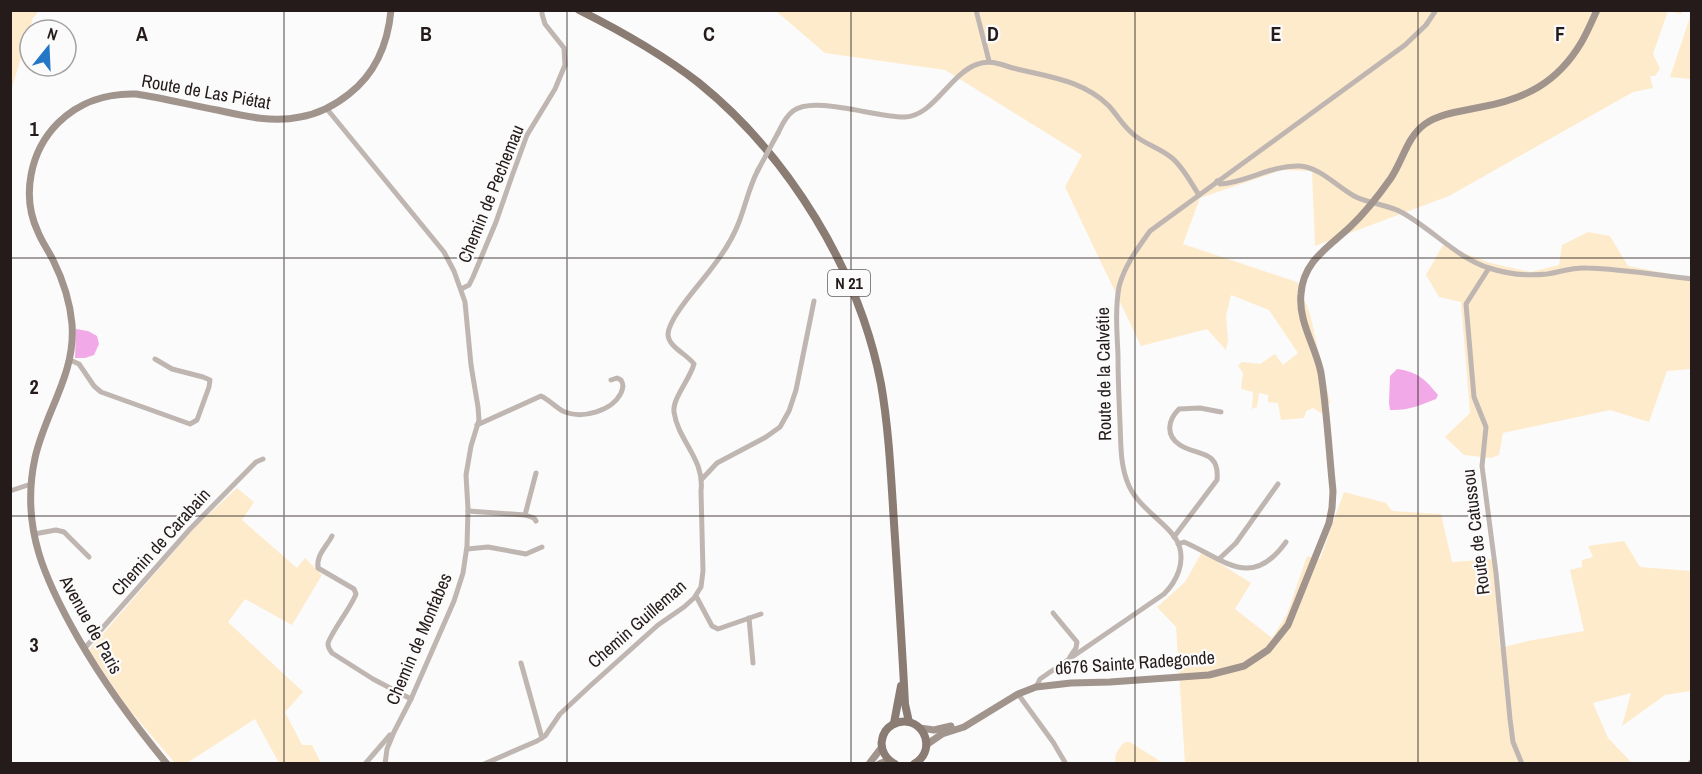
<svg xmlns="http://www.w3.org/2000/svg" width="1702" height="774" font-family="'Archivo Narrow',sans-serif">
  <rect width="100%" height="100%" fill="#fbfbfb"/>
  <g fill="#feebcc">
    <polygon points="11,10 39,11 33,18 11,91"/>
    <polygon points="776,11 1682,11 1681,14 1668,11 1653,54 1660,69 1655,76 1650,76 1653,88 1633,92 1449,196 1315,246 1312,171 1282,170 1200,198 1183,244 1297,282 1310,314 1330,402 1321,413 1313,408 1306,411 1304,418 1281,420 1278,403 1268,402 1268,395 1259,393 1257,407 1252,409 1253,392 1241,389 1243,373 1238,366 1242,362 1260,364 1275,354 1283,365 1298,353 1269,310 1231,295 1226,316 1228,340 1226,350 1207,329 1141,346 1065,187 1082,155 945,70 825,53"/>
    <polygon points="1691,14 1691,79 1670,77"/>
    <polygon points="1588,232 1610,236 1628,266 1691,278 1691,369 1667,371 1649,422 1610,410 1503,433 1499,455 1491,458 1464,455 1445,437 1470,413 1461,302 1439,297 1426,275 1443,245 1490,263 1531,272 1559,265 1562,245"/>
    <polygon points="237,488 254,502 242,520 297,568 305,558 322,575 292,625 245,599 228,622 303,692 285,712 302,745 312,745 321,763 279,763 255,719 187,763 175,763 127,707 89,650 195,527"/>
    <polygon points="1344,492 1386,503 1392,511 1441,514 1452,562 1493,559 1500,648 1528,641 1584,631 1570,570 1582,567 1582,560 1593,557 1588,546 1624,541 1640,567 1691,571 1691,691 1665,695 1622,726 1631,693 1593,703 1608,738 1632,763 1185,763 1176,627 1157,607 1185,582 1202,552 1251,583 1235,609 1272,638 1287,614 1307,556 1320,559"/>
    <path d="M1125,742H1130L1163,763H1116C1113,755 1119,747 1125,742Z"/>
  </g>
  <g fill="#f2a9e8">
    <polygon points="76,329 88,331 97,336 99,344 94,355 85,358 75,358"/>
    <path d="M1397,369C1418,372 1425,379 1438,395L1436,399C1421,405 1407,411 1390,410L1389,403L1390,376Z"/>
  </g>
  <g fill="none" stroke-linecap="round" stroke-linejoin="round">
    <g stroke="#bfb6b1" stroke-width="5">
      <polyline points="976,10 989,61"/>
      <polyline points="327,109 444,252 454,271 465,302 471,365 478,407 479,420 471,446 466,475 468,509 467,546 463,573 454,601 411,699 394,732 387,749 385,764"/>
      <path d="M778,133C782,125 785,117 793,111C814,95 877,118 905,117C934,116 950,73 978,64C991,59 1004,66 1017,69C1050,77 1084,81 1109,106C1117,115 1124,127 1133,134C1144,144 1160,148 1172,158C1183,167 1191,183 1199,195"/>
      <path d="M1217,181L1220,184C1247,183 1270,165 1299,166C1320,167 1336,186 1354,196C1369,204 1386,204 1401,212C1431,228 1457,258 1489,268C1507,274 1528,276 1547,274C1562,272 1571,267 1587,268C1622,269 1657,275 1692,279"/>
      <polyline points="1489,268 1466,304 1474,397 1486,427 1482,466 1496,573 1510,719 1513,742 1522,764"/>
      <polyline points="461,289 469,285 473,277 496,222 512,176 527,135 555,89 565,65 564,48 545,24 542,14 542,10"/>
      <polyline points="70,360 79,364 94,386 101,392 190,424 197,420 209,387 210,380 203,377 172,369 155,359"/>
      <path d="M477,425L541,396C550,400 557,409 565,412C583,419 612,411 621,393C623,388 624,385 621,380L617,378L611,380"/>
      <polyline points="702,479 717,463 766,437 780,427 789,411 796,390 814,301"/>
      <polyline points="10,491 31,484"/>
      <polyline points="468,511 525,515 534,518 536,521"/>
      <polyline points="525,515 536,473"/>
      <polyline points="34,534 56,530 64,532 89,557"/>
      <path d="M332,536C327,546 316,555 318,568L354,589L356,594C352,606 328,637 328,644C328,648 330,650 332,653L373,679L411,699"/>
      <path d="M1174,537L1217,480C1220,449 1196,456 1180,445C1165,435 1168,420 1179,409L1200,408L1221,412"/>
      <path d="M1178,544L1184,542C1224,559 1251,591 1286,542"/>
      <polyline points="467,549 488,547 526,554 542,547"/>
      <polyline points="1219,559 1236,543 1278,484"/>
      <polyline points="696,596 712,626 718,629 761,614"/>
      <polyline points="1053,613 1077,642 1076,648 1070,657"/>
      <polyline points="749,618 753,663"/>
      <polyline points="84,649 190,529 256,462 263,459"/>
      <polyline points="521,663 542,738"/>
      <path d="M1036,687L1040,679L1164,594C1177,581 1185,563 1179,545C1171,525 1140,510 1129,486C1120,466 1121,445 1120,423C1119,401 1118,378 1118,355C1117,333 1115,309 1119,287C1124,266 1138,248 1150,231L1405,45L1426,25L1436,10"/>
      <polyline points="1018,694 1053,742 1066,764"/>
      <polyline points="365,764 390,735"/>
      <path d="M484,764L537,741L545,736L560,714L590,686L658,625L684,607L694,598L701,587L703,571L701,491C705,459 678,441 674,412C672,399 690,379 694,364C687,354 668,347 668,334C669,317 701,283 711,269C722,255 733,238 739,222C746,204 749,187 758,170"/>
      <polyline points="1689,764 1692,761"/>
    </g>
    <g stroke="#a1948d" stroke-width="7">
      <polyline points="920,728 934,730 951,726"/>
      <path d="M926,745L942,734L964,727L1018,694L1036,687L1071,683L1110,682L1209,675L1244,666L1268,650L1288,625L1329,523L1332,508L1333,491C1329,452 1327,412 1321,373C1316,347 1298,322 1301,294C1303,261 1329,247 1350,227C1366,212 1379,195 1391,178C1403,160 1407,137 1425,124C1440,113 1463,111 1481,107C1525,99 1557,83 1581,43C1587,33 1592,21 1597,10"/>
      <path d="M167,764C134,724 104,683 78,638C45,580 20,527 35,458C45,412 76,374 72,324C70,302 63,280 53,260C48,250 42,242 38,232C21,196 30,151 58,123C79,102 107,93 136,94C163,98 190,105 217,110C244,116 273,123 300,117C318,114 334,106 349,94C376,73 388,43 391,10"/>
      <polyline points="869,764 882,747"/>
      <polyline points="879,764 889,760"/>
    </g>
    <g stroke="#8b7c73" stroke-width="8">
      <path d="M579,10C621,31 662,54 699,83C789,156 859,270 881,384C889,430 891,477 894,523C898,584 902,644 905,704L909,722"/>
      <polyline points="894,723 901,686"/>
      <path d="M895,764C886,759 880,750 882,740C883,734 887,728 892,725C919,710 941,748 914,764"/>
    </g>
    <polyline stroke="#bfb6b1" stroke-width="5" points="758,170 778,133"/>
  </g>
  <path fill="none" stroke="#241b1a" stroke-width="1.5" stroke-opacity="0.55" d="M284,10V764M567,10V764M851,10V764M1135,10V764M1418,10V764M10,258H1692M10,516H1692"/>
  <g text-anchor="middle" stroke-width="4.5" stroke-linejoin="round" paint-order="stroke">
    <rect fill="#fbfbfb" stroke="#645e5e" stroke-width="1.5" x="828" y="270" width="42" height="26" rx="4.5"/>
    <g font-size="16" font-weight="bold" fill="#241b1a">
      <text x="849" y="289">N 21</text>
    </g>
    <g font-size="18" fill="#241b1a" stroke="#fbfbfb">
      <text transform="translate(206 92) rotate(10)" y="6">Route de Las Piétat</text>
      <text transform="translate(491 194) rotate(-68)" y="6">Chemin de Pechemau</text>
      <text transform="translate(1104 374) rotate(-91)" y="6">Route de la Calvétie</text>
      <text transform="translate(1476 532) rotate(-97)" y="6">Route de Catussou</text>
      <text transform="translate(161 542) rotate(-48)" y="6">Chemin de Carabain</text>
      <text transform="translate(637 624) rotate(-41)" y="6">Chemin Guilleman</text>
      <text transform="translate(91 625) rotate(61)" y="6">Avenue de Paris</text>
      <text transform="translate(419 639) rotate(-67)" y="6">Chemin de Monfabes</text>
      <text transform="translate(1135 663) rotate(-4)" y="6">d676 Sainte Radegonde</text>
    </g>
  </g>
  <g font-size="20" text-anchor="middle" font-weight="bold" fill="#241b1a" stroke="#fbfbfb" stroke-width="4.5" stroke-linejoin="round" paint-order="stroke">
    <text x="142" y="41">A</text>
    <text x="426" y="41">B</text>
    <text x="709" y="41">C</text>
    <text x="993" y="41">D</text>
    <text x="1276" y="41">E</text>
    <text x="1560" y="41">F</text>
    <text x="34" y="136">1</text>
    <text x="34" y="394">2</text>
    <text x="34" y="652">3</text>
  </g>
  <rect width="1702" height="774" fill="none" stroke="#241b1a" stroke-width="24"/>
  <g transform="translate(48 48) rotate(18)"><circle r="28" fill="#fbfbfb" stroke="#a5a1a1" stroke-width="1.5"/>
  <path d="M0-4.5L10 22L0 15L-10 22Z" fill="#2377c6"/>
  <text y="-9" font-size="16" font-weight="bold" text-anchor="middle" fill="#241b1a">N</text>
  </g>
</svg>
